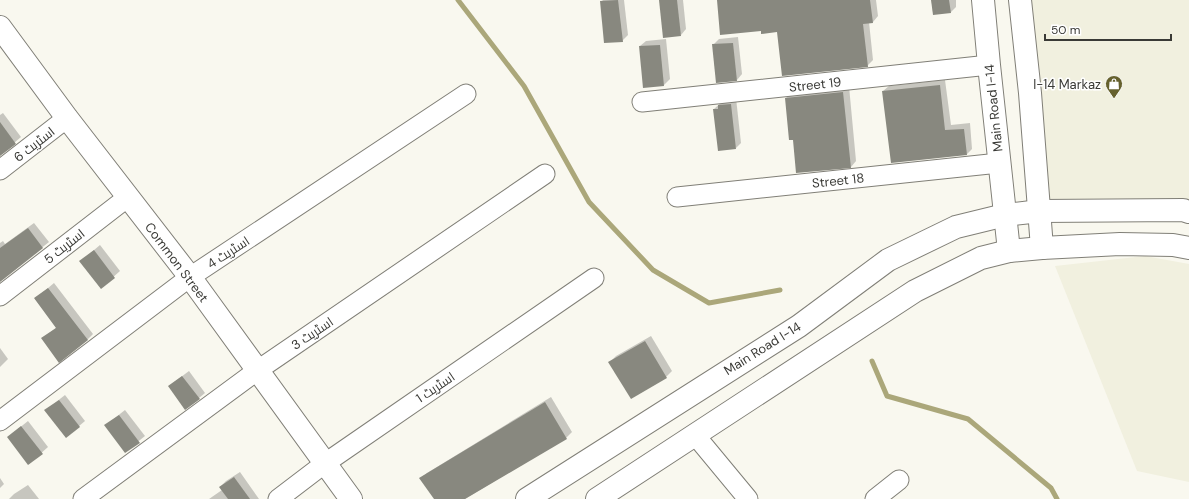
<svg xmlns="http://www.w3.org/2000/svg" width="1189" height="499" font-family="'DM Sans',Cairo,sans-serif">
  <rect width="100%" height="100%" fill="#f9f8ef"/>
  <g fill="#f1f0df">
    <polygon points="1030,0 1189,0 1189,204 1179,202 1049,199"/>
    <polygon points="1145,256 1189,264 1189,482 1137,471 1055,266"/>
  </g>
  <g fill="#0003">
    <polygon points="603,0 624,0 628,35 622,41 601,2"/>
    <polygon points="660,0 683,0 686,29 681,35"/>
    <polygon points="718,0 876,0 878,16 873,22 869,22 873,60 867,66 778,31 762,30"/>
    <polygon points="932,0 956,0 956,7 951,12"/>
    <polygon points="738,37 742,74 737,80 713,45 719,39"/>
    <polygon points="666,39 670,79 664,85 644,87 640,46 646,41"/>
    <polygon points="945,80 951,125 970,123 972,149 967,154 883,91 889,86"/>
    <polygon points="849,86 856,161 851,167 794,139 786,98 792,92"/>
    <polygon points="736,98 741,143 736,148 714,109 725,99"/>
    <polygon points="3,113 21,137 0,155 0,115"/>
    <polygon points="34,223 49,242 0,281 0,243 3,241 5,244"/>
    <polygon points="100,245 120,271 101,288 81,261"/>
    <polygon points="54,283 93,334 87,340 42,339 57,327 35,299"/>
    <polygon points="651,336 672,371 666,377 610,362 616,356"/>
    <polygon points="0,348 8,359 0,367"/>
    <polygon points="189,371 205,393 199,398 169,386"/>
    <polygon points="65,395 85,421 66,437 46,410"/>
    <polygon points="551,397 572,432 566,438 465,499 435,499 421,478 427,473"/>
    <polygon points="125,410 145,436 125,452 106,425"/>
    <polygon points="28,421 48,447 29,464 8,437"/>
    <polygon points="240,472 259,499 209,499 222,490 220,487 226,481"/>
    <polygon points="0,478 4,484 0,488"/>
    <polygon points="28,485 39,499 9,499 14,494"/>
  </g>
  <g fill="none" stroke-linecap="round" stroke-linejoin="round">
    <g stroke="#aba77a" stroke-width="5">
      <polyline points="458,0 524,86 589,202 653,270 709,303 780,290"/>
      <polyline points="872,361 887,396 968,419 1051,488 1057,499"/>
    </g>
  </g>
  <g fill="#88887f">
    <polygon points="618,0 623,42 604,43 600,1"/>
    <polygon points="659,0 677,0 681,36 663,38"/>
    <polygon points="717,0 870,0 873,23 863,24 868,67 782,76 777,32 761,34 761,31 720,35"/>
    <polygon points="931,0 949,0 951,13 933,15"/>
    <polygon points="733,43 737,81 716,83 712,44"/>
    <polygon points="660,45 664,86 643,88 639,46"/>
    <polygon points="940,85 945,130 964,129 967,155 891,163 882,91"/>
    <polygon points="843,92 851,168 796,173 793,140 789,140 785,98"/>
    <polygon points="731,104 736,149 718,151 713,109 718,109 718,105"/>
    <polygon points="0,122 16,144 0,156"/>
    <polygon points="28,228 43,248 0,282 0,248"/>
    <polygon points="94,250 115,278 101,289 79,261"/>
    <polygon points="48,288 88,340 59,363 41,338 56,328 34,298"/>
    <polygon points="645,341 667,378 631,399 608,362"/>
    <polygon points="182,376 200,399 185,410 168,386"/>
    <polygon points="59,400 80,427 66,438 44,410"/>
    <polygon points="545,402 567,439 465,499 434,499 419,478"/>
    <polygon points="119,415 140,443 125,453 104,425"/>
    <polygon points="21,426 43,454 28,465 7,437"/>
    <polygon points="234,477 250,499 228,499 219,487"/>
  </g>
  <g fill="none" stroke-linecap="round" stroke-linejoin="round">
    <defs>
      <g id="minor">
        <polyline points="642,102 989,65"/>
        <polyline points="0,170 67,118"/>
        <polyline points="677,197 999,163"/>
        <polyline points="0,296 128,197"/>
        <polyline points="0,421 190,277 466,94"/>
        <polyline points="695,435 748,499"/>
        <polyline points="83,499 258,370 545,174"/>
        <polyline points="278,499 324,464 594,278"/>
        <polyline points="875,499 899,480"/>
      </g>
      <polyline id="tertiary" points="0,27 67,118 190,277 351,499"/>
      <g id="secondary">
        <polyline points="983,0 989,65 1009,251"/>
        <polyline points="1020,0 1030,93 1042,248"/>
        <polyline points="527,499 799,326 888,260 956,227 1005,215 1040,211 1183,210 1189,212"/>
        <polyline points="597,499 915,291 981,258 1009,251 1042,248 1120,244 1173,245 1189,248"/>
      </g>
    </defs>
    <use href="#minor" stroke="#807f77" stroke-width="21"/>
    <use href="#tertiary" stroke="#807f77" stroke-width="24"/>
    <use href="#secondary" stroke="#807f77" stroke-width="24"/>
    <use href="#minor" stroke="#fff" stroke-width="19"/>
    <use href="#tertiary" stroke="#fff" stroke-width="22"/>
    <use href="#secondary" stroke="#fff" stroke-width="22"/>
  </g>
  <defs>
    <symbol id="shop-pin" viewBox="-11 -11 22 30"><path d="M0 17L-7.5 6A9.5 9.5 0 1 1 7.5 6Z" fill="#66612e" stroke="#fff"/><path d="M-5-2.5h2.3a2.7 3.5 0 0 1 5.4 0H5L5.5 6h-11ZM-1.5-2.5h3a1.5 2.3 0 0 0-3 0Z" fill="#fff"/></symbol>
  </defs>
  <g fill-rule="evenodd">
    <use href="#shop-pin" x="1104" y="74" width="20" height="27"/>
  </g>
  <g text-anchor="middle" stroke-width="3" stroke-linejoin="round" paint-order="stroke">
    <g font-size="13" fill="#3a3a36" stroke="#fff">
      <text transform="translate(815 84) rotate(-6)" y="5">Street 19</text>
      <text transform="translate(993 108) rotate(-96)" y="5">Main Road I-14</text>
      <text transform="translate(34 144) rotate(-38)" y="5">اسٹریٹ 6</text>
      <text transform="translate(838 180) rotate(-6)" y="5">Street 18</text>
      <text transform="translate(64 246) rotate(-38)" y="5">اسٹریٹ 5</text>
      <text transform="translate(228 252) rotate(-33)" y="5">اسٹریٹ 4</text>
      <text transform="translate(177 262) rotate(53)" y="5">Common Street</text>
      <text transform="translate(312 333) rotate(-34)" y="5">اسٹریٹ 3</text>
      <text transform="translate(762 348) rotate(-32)" y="5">Main Road I-14</text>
      <text transform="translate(435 387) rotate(-34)" y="5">اسٹریٹ 1</text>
    </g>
    <g font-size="13" fill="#3a3a36" stroke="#fff" text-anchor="end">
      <text x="1101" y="89">I-14 Markaz</text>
    </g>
  </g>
  <path d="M1045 34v6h126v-6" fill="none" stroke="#3a3a36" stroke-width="2"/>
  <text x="1051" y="34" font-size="12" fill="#3a3a36" stroke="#ffffff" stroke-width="3" paint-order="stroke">50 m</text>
</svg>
